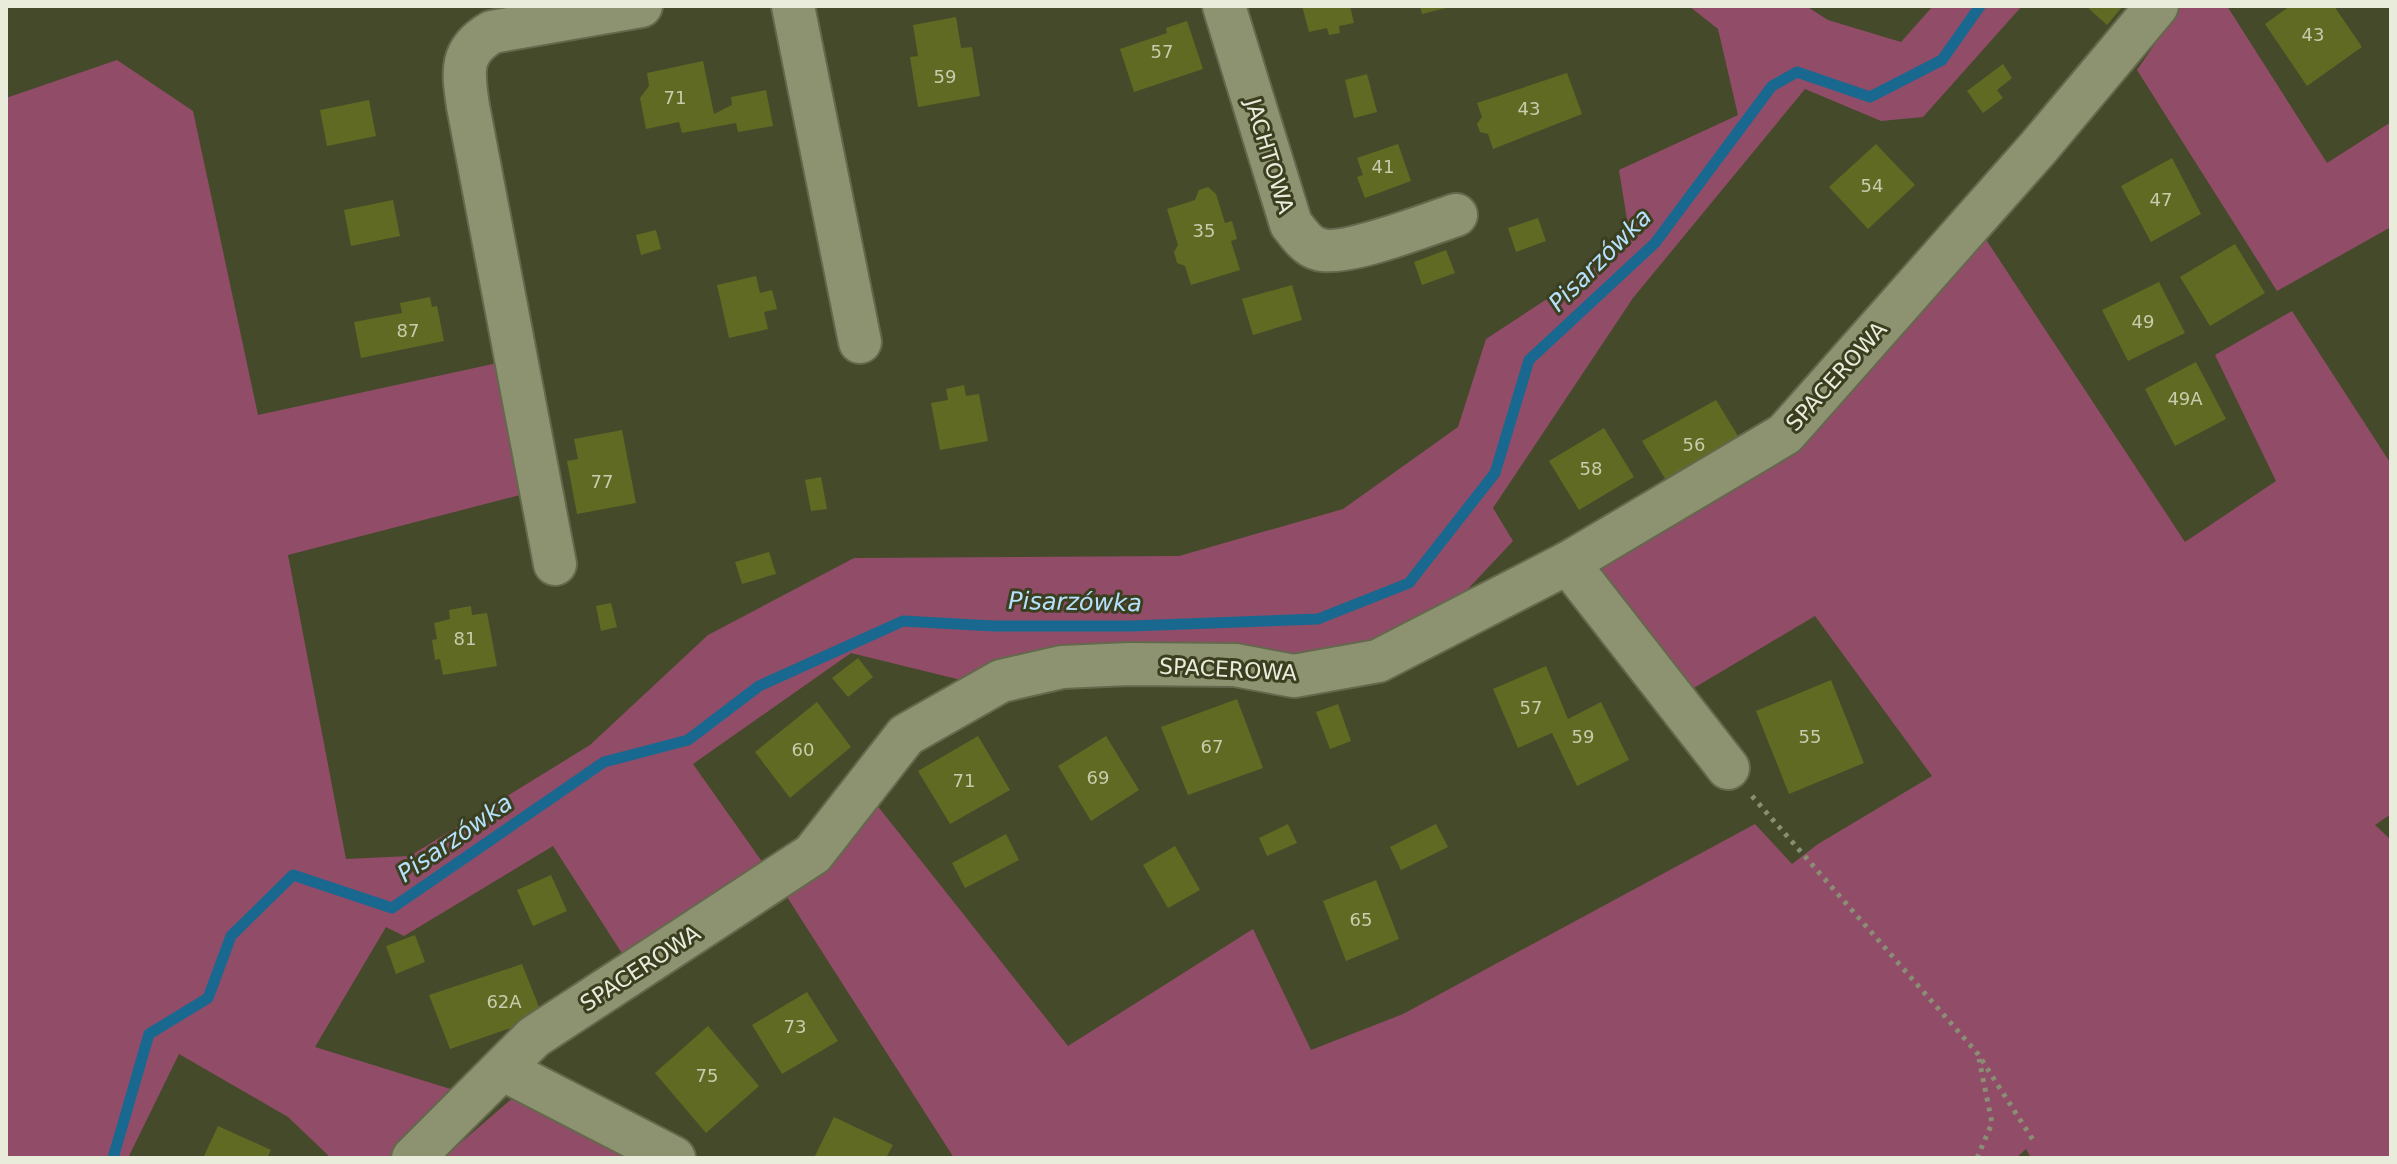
<svg xmlns="http://www.w3.org/2000/svg" width="2397" height="1164" font-family="'DejaVu Sans',sans-serif">
  <rect width="100%" height="100%" fill="#454a2a"/>
  <g fill="#914d68">
    <polygon points="1689,6 1806,6 1828,20 1901,42 1933,6 2022,6 1923,117 1881,121 1805,89 1633,298 1493,508 1513,541 1466,591 1409,629 1355,649 1301,657 961,680 851,653 693,764 765,866 623,955 553,846 404,936 386,927 315,1047 457,1091 390,1158 331,1158 288,1117 179,1054 128,1158 6,1158 6,98 117,60 193,111 258,415 502,362 524,494 288,555 346,859 410,856 590,745 708,635 854,558 1179,556 1343,509 1458,427 1486,339 1631,244 1619,170 1738,115 1718,29"/>
    <polygon points="2181,6 2227,6 2327,163 2391,122 2391,227 2277,291 2137,70"/>
    <polygon points="1985,238 2185,542 2276,481 2215,355 2292,311 2391,464 2391,814 2375,825 2391,840 2391,1158 2031,1158 2026,1149 2016,1158 954,1158 787,897 821,865 876,804 1068,1046 1253,929 1311,1050 1403,1014 1755,824 1792,864 1818,844 1932,776 1815,616 1687,692 1595,570"/>
    <polygon points="516,1095 542,1114 635,1158 443,1158"/>
  </g>
  <g fill="none" stroke-linecap="round" stroke-linejoin="round">
    <polyline stroke="#196890" stroke-width="11" points="113,1158 149,1034 208,998 231,936 293,875 392,908 604,762 688,740 759,686 903,621 994,626 1131,626 1318,619 1409,583 1495,473 1529,360 1655,243 1772,86 1797,72 1870,97 1942,60 1980,6"/>
  </g>
  <g fill="#616a22">
    <polygon points="1302,6 1350,6 1354,23 1339,26 1340,33 1329,35 1327,28 1309,32"/>
    <polygon points="1420,6 1450,6 1450,7 1422,14"/>
    <polygon points="2086,6 2123,6 2107,25"/>
    <polygon points="2290,6 2334,6 2362,47 2307,86 2265,24"/>
    <polygon points="956,17 961,48 972,47 980,96 918,107 910,57 918,56 913,25"/>
    <polygon points="1187,21 1203,69 1134,92 1120,49 1167,33 1166,28"/>
    <polygon points="703,61 714,114 732,105 731,97 766,90 773,126 738,132 736,123 682,133 679,122 646,129 640,98 649,86 647,73"/>
    <polygon points="2003,64 2012,78 1997,90 2003,98 1983,113 1967,91"/>
    <polygon points="1567,73 1582,114 1493,149 1488,134 1480,132 1477,124 1482,117 1477,103"/>
    <polygon points="1367,74 1377,112 1354,118 1345,80"/>
    <polygon points="369,100 376,136 327,146 320,110"/>
    <polygon points="1398,144 1411,181 1365,198 1357,177 1363,175 1357,158"/>
    <polygon points="1876,144 1915,185 1868,229 1829,187"/>
    <polygon points="2172,158 2201,214 2151,242 2121,186"/>
    <polygon points="1208,187 1216,194 1225,223 1232,221 1237,239 1231,241 1240,270 1191,285 1185,266 1177,263 1174,252 1178,245 1167,209 1195,200 1199,190"/>
    <polygon points="393,200 400,236 351,246 344,210"/>
    <polygon points="1538,218 1546,241 1516,252 1508,228"/>
    <polygon points="656,230 661,249 641,255 636,235"/>
    <polygon points="2235,244 2265,293 2210,326 2180,277"/>
    <polygon points="1446,250 1455,273 1422,285 1414,262"/>
    <polygon points="756,276 760,293 772,290 777,309 764,312 768,329 729,338 717,285"/>
    <polygon points="2159,282 2185,333 2128,361 2102,310"/>
    <polygon points="1292,285 1302,320 1253,335 1242,299"/>
    <polygon points="430,297 432,307 437,306 444,341 361,358 354,322 402,313 400,303"/>
    <polygon points="2196,362 2226,419 2175,446 2145,389"/>
    <polygon points="964,385 966,396 979,394 988,441 940,450 931,403 948,400 946,389"/>
    <polygon points="1716,400 1746,449 1672,490 1642,441"/>
    <polygon points="1604,428 1634,477 1579,510 1549,461"/>
    <polygon points="622,430 636,503 577,514 567,461 578,459 574,439"/>
    <polygon points="821,477 827,509 811,511 805,480"/>
    <polygon points="769,552 776,574 742,584 735,562"/>
    <polygon points="611,603 617,627 601,631 596,606"/>
    <polygon points="471,606 472,615 487,613 497,666 443,675 440,659 435,660 432,640 437,639 434,623 450,619 449,610"/>
    <polygon points="858,658 873,677 848,697 832,678"/>
    <polygon points="1546,666 1568,719 1601,702 1629,760 1577,786 1552,733 1518,748 1493,689"/>
    <polygon points="1831,680 1864,763 1789,794 1756,711"/>
    <polygon points="1237,699 1263,768 1188,795 1161,727"/>
    <polygon points="817,702 851,747 790,798 755,752"/>
    <polygon points="1338,704 1351,741 1330,749 1316,712"/>
    <polygon points="978,736 1010,790 950,824 918,771"/>
    <polygon points="1106,736 1139,790 1091,821 1058,766"/>
    <polygon points="1288,824 1297,843 1267,856 1259,838"/>
    <polygon points="1436,824 1448,847 1401,870 1390,847"/>
    <polygon points="1006,834 1019,860 965,888 952,863"/>
    <polygon points="1175,846 1200,890 1168,908 1143,865"/>
    <polygon points="551,875 567,911 533,926 517,890"/>
    <polygon points="1376,880 1399,939 1346,961 1323,901"/>
    <polygon points="415,935 425,962 396,974 386,946"/>
    <polygon points="522,964 543,1017 450,1049 429,995"/>
    <polygon points="807,992 838,1041 782,1074 752,1025"/>
    <polygon points="708,1026 759,1086 706,1133 655,1073"/>
    <polygon points="834,1117 893,1145 886,1158 814,1158"/>
    <polygon points="218,1126 271,1150 267,1158 203,1158"/>
  </g>
  <g fill="none" stroke-linecap="round" stroke-linejoin="round">
    <defs>
      <g id="minor">
        <polyline points="793,6 860,342"/>
        <path d="M1224,6L1291,224C1298,233 1307,246 1318,249C1343,258 1428,224 1456,215"/>
        <polyline points="1568,563 1728,768"/>
        <path d="M555,564L468,106C463,72 459,51 492,32L641,6"/>
        <polyline points="502,1069 674,1158"/>
        <polyline points="413,1158 534,1037 813,854 906,735 1001,681 1062,667 1129,664 1235,665 1294,676 1378,661 1568,563 1785,434 2038,148 2157,6"/>
      </g>
    </defs>
    <use href="#minor" stroke="#64684d" stroke-width="46"/>
    <g stroke="#8a8e74" stroke-width="5" stroke-dasharray="4 6" stroke-linecap="butt">
      <polyline points="1752,796 1978,1054 2033,1140"/>
      <polyline points="1977,1158 1992,1123 1979,1059"/>
    </g>
    <use href="#minor" stroke="#8d9370" stroke-width="42"/>
  </g>
  <g text-anchor="middle" stroke-width="6" stroke-linejoin="round" paint-order="stroke">
    <g font-size="18" fill="#c7ccac">
      <text x="2313" y="41">43</text>
      <text x="1162" y="58">57</text>
      <text x="945" y="83">59</text>
      <text x="675" y="104">71</text>
      <text x="1529" y="115">43</text>
      <text x="1383" y="173">41</text>
      <text x="1872" y="192">54</text>
      <text x="2161" y="206">47</text>
      <text x="1204" y="237">35</text>
      <text x="2143" y="328">49</text>
      <text x="408" y="337">87</text>
      <text x="2185" y="405">49A</text>
      <text x="1694" y="451">56</text>
      <text x="1591" y="475">58</text>
      <text x="602" y="488">77</text>
      <text x="465" y="645">81</text>
      <text x="1531" y="714">57</text>
      <text x="1583" y="743">59</text>
      <text x="1810" y="743">55</text>
      <text x="1212" y="753">67</text>
      <text x="803" y="756">60</text>
      <text x="1098" y="784">69</text>
      <text x="964" y="787">71</text>
      <text x="1361" y="926">65</text>
      <text x="504" y="1008">62A</text>
      <text x="795" y="1033">73</text>
      <text x="707" y="1082">75</text>
    </g>
    <g font-size="22" fill="#e9ecda" stroke="#3b3f20">
      <text transform="translate(1270 156) rotate(73)" y="8">JACHTOWA</text>
      <text transform="translate(1836 376) rotate(-48)" y="8">SPACEROWA</text>
      <text transform="translate(1228 669) rotate(3)" y="8">SPACEROWA</text>
      <text transform="translate(640 968) rotate(-33)" y="8">SPACEROWA</text>
    </g>
    <g font-size="24" font-style="italic" fill="#b5e1fd" stroke="#3b3f20">
      <text transform="translate(1600 260) rotate(-45)" y="8">Pisarzówka</text>
      <text transform="translate(1075 602) rotate(1)" y="8">Pisarzówka</text>
      <text transform="translate(455 838) rotate(-35)" y="8">Pisarzówka</text>
    </g>
  </g>
  <rect width="2397" height="1164" fill="none" stroke="#e9ecda" stroke-width="16"/>
</svg>
